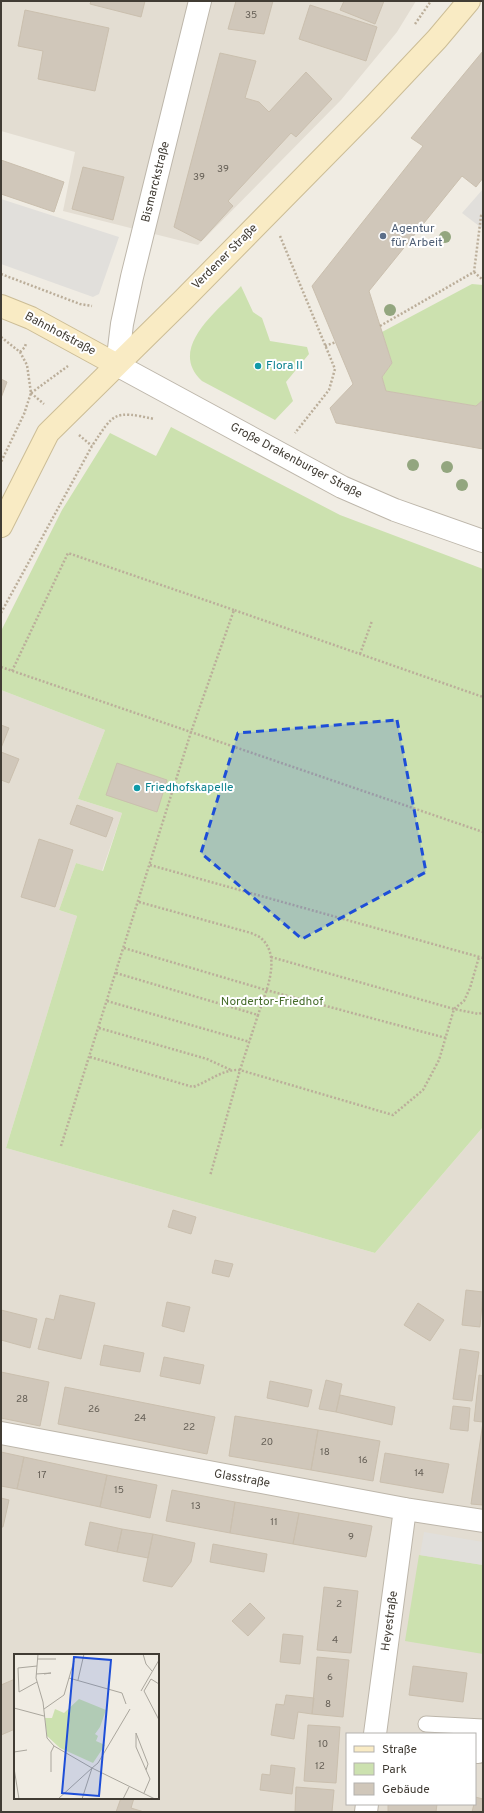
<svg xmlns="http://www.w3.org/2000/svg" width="484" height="1813" viewBox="0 0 484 1813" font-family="Overpass,sans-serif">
<rect width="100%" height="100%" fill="#f0ece3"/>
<path fill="#e3ddd2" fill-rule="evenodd" d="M1 1H416L397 32 341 100 198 245 63 211 75 152 1 131Z
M1 690 105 730 78 799 122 813 102 871 76 863 59 910 77 916 6 1148 375 1253 483 1127V1812H1ZM15 1655H158V1798H15ZM347 1734H475V1804H347Z"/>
<path fill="#cce1af" d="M472 284 483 285V400L476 406 386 391 382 377 392 363 382 332Z
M241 286 253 312 262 318 270 341 307 347 309 354 286 382 293 401 275 420 202 381C166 348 220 309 241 286Z
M171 427 340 515 483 569V1127L375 1253 6 1148 77 916 59 910 76 863 103 871 122 813 78 799 105 730 1 690V631L62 510 110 433 156 456Z
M419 1555 483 1565V1654L405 1641Z"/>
<path fill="#e1dfdb" d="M483 189V229L462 213Z
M1 199 119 237 99 294 93 297 1 264Z
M424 1532 483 1542V1565L420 1555Z"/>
<path fill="#d0c7ba" stroke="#cabfae" d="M91 1H145L141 17 90 4Z
M236 1H273L264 34 228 29Z
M344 1H384L375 24 340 10Z
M310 5 377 27 366 61 299 39Z
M25 10 109 28 95 91 38 79 43 51 18 46Z
M483 51V178L476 187 462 176 369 291 392 363 382 377 386 391 476 406 483 400V449L336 423 330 408 353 384 312 286 423 146 411 138Z
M220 53 256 61 245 98 259 102 269 112 306 72 332 99 296 137 291 133 228 201 233 206 201 241 174 227Z
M1 160 64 182 54 212 1 194Z
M83 167 124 177 113 220 72 209Z
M1 379 7 382 1 398Z
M1 725 9 728 1 748Z
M1 752 19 759 9 783 1 780Z
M117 763 167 780 157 812 106 795Z
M77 805 113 818 106 837 70 824Z
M39 839 73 850 55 907 21 897Z
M173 1210 196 1217 191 1234 168 1227Z
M215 1260 233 1264 229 1277 212 1273Z
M466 1290 483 1292 480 1327 462 1325Z
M60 1295 95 1303 81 1359 38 1349 46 1318 54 1320Z
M167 1302 190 1307 184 1332 162 1326Z
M418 1303 444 1320 430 1341 404 1325Z
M1 1310 37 1319 30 1348 1 1340Z
M104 1345 144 1353 140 1372 100 1365Z
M460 1349 479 1352 472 1401 453 1399Z
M164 1357 204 1365 200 1384 160 1376Z
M1 1372 49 1382 40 1426 1 1418Z
M479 1375 483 1376V1422L474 1421Z
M326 1380 342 1384 336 1412 319 1409Z
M270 1381 312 1390 308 1407 267 1398Z
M65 1387 215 1417 207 1454 58 1424Z
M340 1395 395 1407 392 1425 336 1412Z
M453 1406 470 1408 468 1431 450 1429Z
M235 1416 318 1430 311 1470 229 1456Z
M483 1422V1505L471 1504Z
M318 1430 380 1441 373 1481 311 1470Z
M1 1452 24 1457 17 1489 1 1486Z
M385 1453 449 1464 443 1493 380 1482Z
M24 1457 107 1475 100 1507 17 1489Z
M107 1475 157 1485 150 1518 100 1507Z
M172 1490 235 1502 230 1533 166 1521Z
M1 1498 9 1500 3 1527H1Z
M235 1502 299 1513 293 1544 230 1533Z
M299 1513 372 1526 366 1557 293 1544Z
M90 1522 122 1529 117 1552 85 1545Z
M122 1529 153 1534 148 1558 117 1552Z
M153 1534 195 1543 191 1562 172 1587 143 1581Z
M213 1544 267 1554 264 1572 210 1562Z
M324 1587 358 1591 351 1653 317 1650Z
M250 1603 265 1618 248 1636 232 1621Z
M283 1634 303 1636 300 1664 280 1662Z
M317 1657 349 1660 343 1717 312 1714Z
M413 1666 467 1673 463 1702 409 1695Z
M15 1679V1729L1 1735V1685Z
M286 1695 314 1698 312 1714 298 1712 294 1739 271 1735 276 1704 284 1705Z
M308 1725 340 1727 336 1783 304 1781Z
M271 1765 295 1768 292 1794 260 1790 262 1774 270 1775Z
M296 1787 334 1790 332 1812H295Z
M475 1797 483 1799V1812H472L474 1804H475Z
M121 1798H134L131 1808 144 1812H116Z
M388 1804H437L436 1812H388Z"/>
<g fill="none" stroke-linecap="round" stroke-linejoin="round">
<defs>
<path id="lane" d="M426 1724 483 1727"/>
<path id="street" d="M200 1 132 277 122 324 117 365 342 487 395 510 483 541
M1 1433 405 1509 483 1521
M375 1734 405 1509
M478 1752 483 1731
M366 1812 367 1804"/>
<path id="secondary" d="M1 306 31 318 117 365
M1 526 48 433 184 299 372 108 437 39 469 1"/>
</defs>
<use href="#lane" stroke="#bdb6aa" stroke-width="17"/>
<use href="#street" stroke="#bdb6aa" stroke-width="24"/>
<use href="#secondary" stroke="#ccbd96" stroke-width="24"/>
<path stroke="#bbae9a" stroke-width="2.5" stroke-dasharray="2 2" stroke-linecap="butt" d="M415 24 431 1
M280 236 335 369 329 390 295 433
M474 272 483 280
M1 274 80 304 92 306
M380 326 474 272 481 216 483 214
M1 337 20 352 27 365 31 393 24 414 1 462
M325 346 336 342
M20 352 25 347 26 343
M31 393 68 366
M31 393 44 404
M79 435 92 446
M1 613 92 446C114 413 113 410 154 419
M360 654 372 621
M1 667 483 832
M12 671 68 553 234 610
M150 865 483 958
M139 902 251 933C255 935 259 936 262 939 282 958 265 994 258 1015
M124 948 266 990 446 1038
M271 957 454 1009 479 1014 483 1012
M116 973 258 1015 240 1070 393 1115 423 1090 439 1060 454 1009 464 1001 470 988 479 957
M107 1001 250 1042
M99 1028 207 1059 231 1070
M90 1057 193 1087C210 1081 222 1069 240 1070L210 1176
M61 1146 191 732 234 610 483 697"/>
<use href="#lane" stroke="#fff" stroke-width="15"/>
<use href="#street" stroke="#fff" stroke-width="22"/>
<use href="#secondary" stroke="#f9ebc4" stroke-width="22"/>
</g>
<g fill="#93a67f">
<circle cx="445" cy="237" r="6"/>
<circle cx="390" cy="310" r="6"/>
<circle cx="413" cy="465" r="6"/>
<circle cx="447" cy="467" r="6"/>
<circle cx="462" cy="485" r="6"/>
</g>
<path fill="#1d4ed8" fill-opacity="0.2" stroke="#1d4ed8" stroke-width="3" stroke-dasharray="8 5" stroke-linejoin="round" d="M397 720 426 872 302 939 201 853 238 733Z"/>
<circle fill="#5c6f8a" stroke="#fff" stroke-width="1.5" cx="383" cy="236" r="4"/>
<g fill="#0f9aa8" stroke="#fff" stroke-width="1.5">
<circle cx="258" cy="366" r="4"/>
<circle cx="137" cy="788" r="4"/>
</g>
<g text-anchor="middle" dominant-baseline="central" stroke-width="4" stroke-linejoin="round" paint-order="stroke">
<g font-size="10" fill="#655f56">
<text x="251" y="15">35</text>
<text x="223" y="169">39</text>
<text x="199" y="177">39</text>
<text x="22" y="1399">28</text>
<text x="94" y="1409">26</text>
<text x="140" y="1418">24</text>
<text x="189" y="1427">22</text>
<text x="267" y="1442">20</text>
<text x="325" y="1452">18</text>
<text x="363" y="1460">16</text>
<text x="419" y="1473">14</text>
<text x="42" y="1475">17</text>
<text x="119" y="1490">15</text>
<text x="196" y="1506">13</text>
<text x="274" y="1522">11</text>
<text x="351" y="1537">9</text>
<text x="339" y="1604">2</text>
<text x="335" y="1640">4</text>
<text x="330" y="1677">6</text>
<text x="328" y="1704">8</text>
<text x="323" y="1744">10</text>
<text x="320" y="1766">12</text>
</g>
<g font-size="12" fill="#413c34" stroke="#fff">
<text transform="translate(156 182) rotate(-76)">Bismarckstraße</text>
<text transform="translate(225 257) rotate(-45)">Verdener Straße</text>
<text transform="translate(60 334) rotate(28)">Bahnhofstraße</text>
<text transform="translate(296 461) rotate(28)">Große Drakenburger Straße</text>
<text transform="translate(242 1479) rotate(10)">Glasstraße</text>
<text transform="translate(390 1621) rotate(-82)">Heyestraße</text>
</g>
<g font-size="12" fill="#4e5e75" stroke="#fff" text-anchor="start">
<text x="391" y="229">Agentur<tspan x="391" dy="14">für Arbeit</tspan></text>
</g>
<g font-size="12" fill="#0d838f" stroke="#fff" text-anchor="start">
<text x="266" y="366">Flora II</text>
<text x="145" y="788">Friedhofskapelle</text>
</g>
<g font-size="12" fill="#476d2d" stroke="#fff">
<text x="272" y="1002">Nordertor-Friedhof</text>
</g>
</g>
<g transform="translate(14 1654)">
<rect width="145" height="145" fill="#f0ece3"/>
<path d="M65 45 92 56 86 73 81 80 84 82 82 87 91 91 79 109 46 94 33 82 31 64H38L41 55 50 59Z" fill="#cce1af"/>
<path fill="none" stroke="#aaa69d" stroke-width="1" d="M24 0 22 24 29 48 33 84 40 92 78 114M129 0 132 10 138 17M23 5H42M23 12 4 14 5 38 23 28M22 20 37 19 30 20M55 24 108 39 112 50M64 26 70 0M145 30 137 25 130 37 145 66M127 37 145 6M0 54 30 62M30 55 50 41 60 7M116 55 84 109 78 114 141 145M0 98 13 96M0 114 5 145M37 118V98L40 92M130 139 136 125 122 93V79L134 110 132 116M44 145 78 114M68 145 78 114M109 145 115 133"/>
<path fill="#1d4ed8" fill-opacity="0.15" stroke="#1d4ed8" stroke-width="2" d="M60 3 97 6 85 142 48 139Z"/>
<rect width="145" height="145" fill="none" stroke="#413c34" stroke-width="2"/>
</g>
<rect width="484" height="1813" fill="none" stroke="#413c34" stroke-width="4"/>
<rect x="346" y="1733" width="130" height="72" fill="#ffffff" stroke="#b3b1ae"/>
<rect x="354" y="1746" width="20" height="6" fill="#f9ebc4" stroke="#b3b1ae"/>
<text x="382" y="1753" font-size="12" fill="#413c34">Straße</text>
<rect x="354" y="1763" width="20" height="12" fill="#cce1af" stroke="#b3b1ae"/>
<text x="382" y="1773" font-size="12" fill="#413c34">Park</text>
<rect x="354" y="1783" width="20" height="12" fill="#d0c7ba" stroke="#b3b1ae"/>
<text x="382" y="1793" font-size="12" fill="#413c34">Gebäude</text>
</svg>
